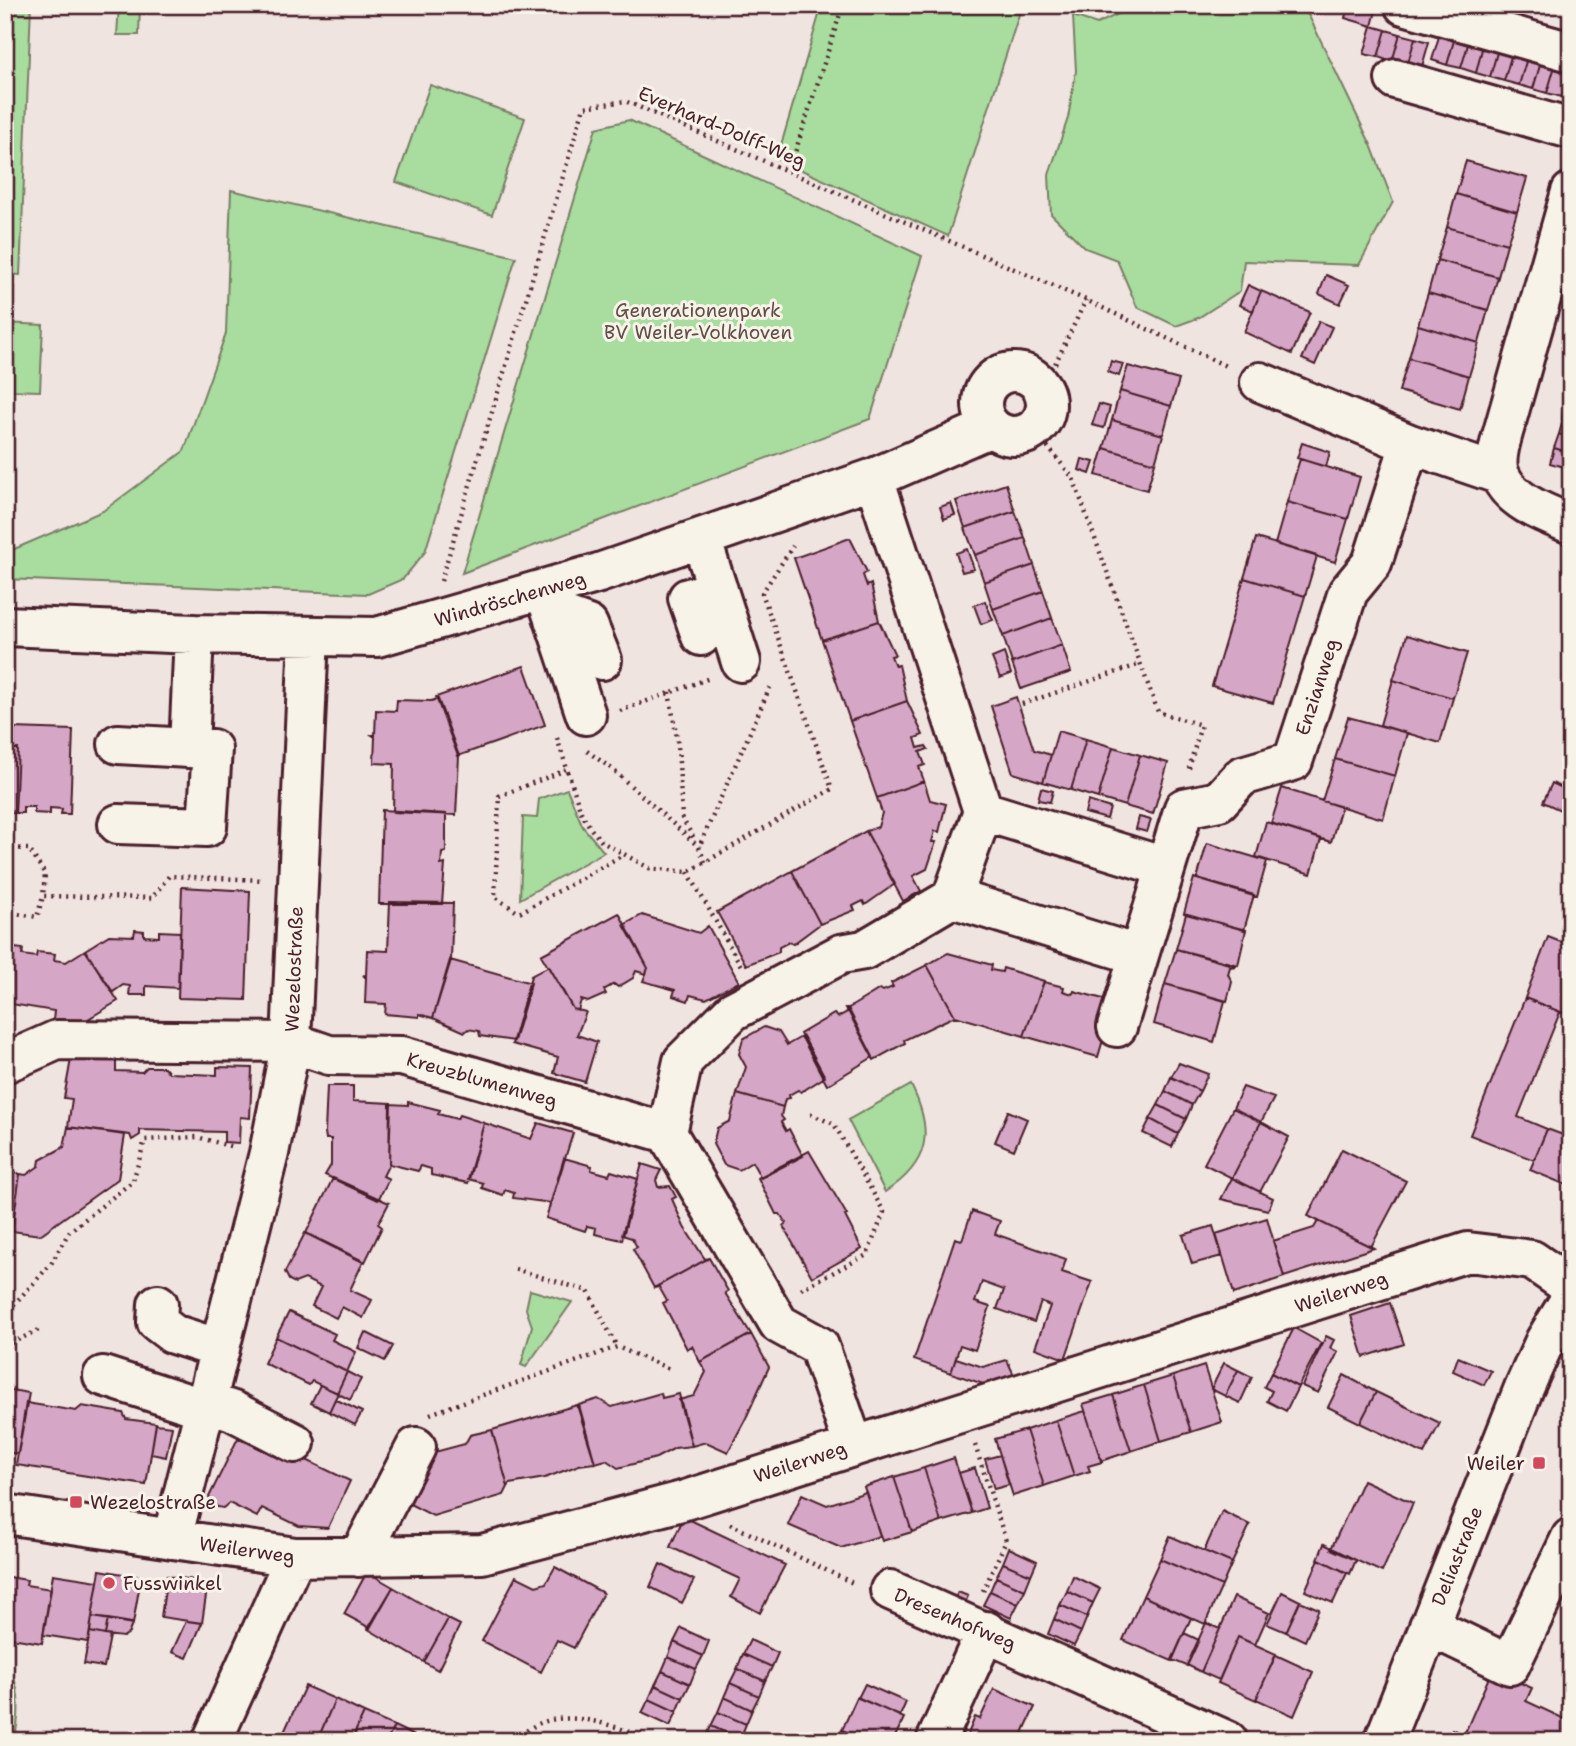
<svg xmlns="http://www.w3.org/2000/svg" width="1576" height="1746" viewBox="0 0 1576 1746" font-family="'Shantell Sans',sans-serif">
<rect width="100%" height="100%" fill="#f0e4e1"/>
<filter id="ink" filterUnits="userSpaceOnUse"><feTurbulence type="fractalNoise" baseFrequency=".0143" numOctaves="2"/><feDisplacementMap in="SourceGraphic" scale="14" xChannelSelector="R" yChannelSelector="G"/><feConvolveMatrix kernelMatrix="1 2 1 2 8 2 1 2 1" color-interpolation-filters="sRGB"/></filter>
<g filter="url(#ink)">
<path fill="#a8dd9f" stroke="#797e65" stroke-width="2" d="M5 5H31L20 275 5 274Z
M119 5H140L139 35H117Z
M822 5H1022L948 236 777 159Z
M1137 5H1297L1309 16 1371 145 1393 202 1359 265 1244 261 1240 291 1198 318 1176 326 1137 307 1117 260 1085 248 1051 214 1049 175 1068 118 1076 71 1073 16 1097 24Z
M430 85 525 118 492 215 396 182Z
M629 120 922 256 870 419 462 573 596 128Z
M231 190 516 257 425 552 403 579 368 594 5 579V553L103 511 184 451 226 333Z
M5 323 43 325 40 391 5 390Z
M567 789 583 827 604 852 520 899 523 817 537 818 539 799Z
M911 1085C934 1131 930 1163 885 1192L848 1120Z
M530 1290 572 1302 526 1367 521 1365 532 1326 526 1309Z
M5 1669C23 1678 20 1725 13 1741H5Z"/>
<path fill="#d6a6c6" stroke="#4a1f2b" stroke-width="2" d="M1348 5 1376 11 1372 26 1345 18Z
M1355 5H1378L1376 11Z
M1372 26 1386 30 1378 57 1364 54Z
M1386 30 1400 34 1392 62 1378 57Z
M1440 33 1455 37 1447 65 1432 60Z
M1400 34 1415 38 1407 66 1392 62Z
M1455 37 1469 41 1461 68 1447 65Z
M1415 38 1429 42 1421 70 1407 66Z
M1469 41 1483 45 1476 73 1461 68Z
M1483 45 1498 49 1490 77 1476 73Z
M1498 49 1512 53 1504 81 1490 77Z
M1512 53 1527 58 1519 85 1504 81Z
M1527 58 1541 62 1533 89 1519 85Z
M1541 62 1555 66 1547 93 1533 89Z
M1555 66 1570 70 1562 97 1547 93Z
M1466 161 1527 178 1517 212 1456 194Z
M1456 194 1517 212 1507 244 1447 227Z
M1447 227 1507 244 1498 277 1437 260Z
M1437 260 1498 277 1488 310 1428 293Z
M1326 275 1349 285 1340 304 1319 294Z
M1248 285 1261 291 1253 311 1239 305Z
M1261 291 1310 312 1292 354 1244 332Z
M1428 293 1488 310 1479 343 1418 325Z
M1319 321 1332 327 1315 365 1302 359Z
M1418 325 1479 343 1469 376 1409 358Z
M1409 358 1469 376 1460 409 1399 391Z
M1111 361 1123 364 1119 376 1108 372Z
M1128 366 1179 380 1171 406 1120 391Z
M1566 387 1571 389V422L1562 419Z
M1120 391 1171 406 1163 435 1112 420Z
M1099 404 1110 407 1104 428 1092 425Z
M1112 420 1163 435 1155 463 1104 448Z
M1563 420 1571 422V438L1559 434Z
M1559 434 1571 438V453L1554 448Z
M1302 443 1330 452 1326 467 1297 458Z
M1104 448 1155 463 1147 490 1096 475Z
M1554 448 1571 453V469L1550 463Z
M1082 459 1094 462 1090 474 1079 470Z
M1300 459 1360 477 1348 519 1287 502Z
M1006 484 1015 511 965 528 956 501Z
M1287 502 1348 519 1335 562 1275 544Z
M951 503 955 515 944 519 940 507Z
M1015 511 1025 538 975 555 965 528Z
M850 538 867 572 863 575 867 586 871 584 879 621 822 640 794 558Z
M1025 538 1034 565 984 582 975 555Z
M1256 538 1317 556 1305 596 1244 578Z
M967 549 974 569 962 572 956 553Z
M1034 565 1043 591 993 609 984 582Z
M1244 578 1305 596 1273 703 1212 686Z
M1043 591 1052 618 1003 636 993 609Z
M985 601 993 620 981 624 974 605Z
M1052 618 1062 645 1012 663 1003 636Z
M879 621 895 655 891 656 895 666 899 665 907 701 850 721 822 640Z
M1407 635 1467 653 1453 698 1393 680Z
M1062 645 1071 672 1021 689 1012 663Z
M1004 653 1011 674 1000 678 992 658Z
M524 666 545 725 458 756 436 697Z
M1393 680 1453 698 1440 743 1380 725Z
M1016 697 1034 750 1051 755 1043 782 1013 773 991 706Z
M438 699 459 756 456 815 393 812 394 764 374 763 375 737 372 735H375L376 710 396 711 397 700 431 701Z
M907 701 923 735 915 738 918 748 926 746 928 749 920 752 925 765 919 767 924 781 877 798 850 721Z
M1348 717 1407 733 1395 776 1335 759Z
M13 728 73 730 70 814H61L62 809 50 808V814L34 813V807H23V813H15L18 749H13Z
M1058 731 1086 739 1071 790 1043 782Z
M1086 739 1113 747 1098 798 1071 790Z
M1113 747 1140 755 1125 806 1098 798Z
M5 749H18L15 813 5 812Z
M1140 755 1168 763 1153 814 1125 806Z
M1335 759 1395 776 1383 819 1322 801Z
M924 781 930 800 946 804 939 832 935 831 932 842H936L927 869 913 876 921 891 903 901 866 831 878 827 882 813 877 798Z
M1552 783 1571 792V815L1543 802Z
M1041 788 1053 791 1050 802 1038 800Z
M1282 788 1341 807 1331 842 1271 823Z
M1088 801 1110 808 1107 819 1085 813Z
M382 810 446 814V852L442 853 441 865 445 864 442 904H379Z
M1139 817 1151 820 1147 832 1136 829Z
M1266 822 1321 839 1311 874 1256 857Z
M866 831 895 884 865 905 863 901 853 906 855 910 820 924 792 871Z
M1207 843 1267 861 1257 897 1197 879Z
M792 871 820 924 793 944 789 942 779 947V952L746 965 717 912Z
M1194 878 1254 895 1244 930 1184 913Z
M182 887 250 891 246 1000 178 998Z
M390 902 453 903 451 960 433 1018 419 1014V1017L385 1014 386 1004 365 1003 366 978 363 975 366 976 367 950 388 951Z
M619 913 648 968 646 974 636 971 633 978 618 987 614 984 604 990 606 994 588 1002 581 1000 578 1011 573 1009 541 955Z
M1186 914 1246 930 1238 965 1176 949Z
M642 915 699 933 708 926 739 982 706 999 690 995 688 1001 673 996 675 990 643 981 648 968 624 925Z
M135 930 144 931V936L159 937V931L180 932 178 988 146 986V995H129L130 986 123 985 113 992 85 950 109 935 134 936Z
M1548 937 1571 946V1016L1525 998Z
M7 947 23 949 22 955 36 957 37 952 55 954 54 960 66 962 85 950 118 1001 78 1025 53 1021 54 1011 5 1003Z
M1176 949 1236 966 1230 967 1228 974 1232 982 1227 1001 1165 984Z
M948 953 992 965 991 970 1002 972 1003 968 1044 981 1024 1036 955 1016 927 965Z
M450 960 531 983 514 1041 480 1036 479 1031 468 1029 465 1032 433 1018Z
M927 965 955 1016 904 1040 905 1043 874 1060 847 1009 880 989 883 991 893 987 891 983Z
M549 966 573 1009 586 1012 577 1035 597 1042 585 1082 554 1073 558 1057 512 1044 531 976Z
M1044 982 1064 987 1063 991 1073 994 1074 991 1114 1002 1098 1057 1024 1036Z
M1165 984 1225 1001 1214 1042 1154 1024Z
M1525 998 1560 1012 1518 1117 1547 1129 1534 1160 1470 1135Z
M845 1008H848L873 1057 827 1085 800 1034 834 1014 838 1017 847 1012Z
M764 1027 779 1032 787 1045 803 1036 825 1077 801 1092 798 1090 789 1095 790 1098 785 1099 783 1107 737 1094 746 1067 739 1054 743 1039Z
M71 1059 116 1060V1071L142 1072 147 1067H164L169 1073 217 1075V1067L252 1068 250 1118 240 1117 239 1143 224 1142V1132L140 1130V1135L132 1140 130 1135 68 1127 72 1099 64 1098Z
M1179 1063 1208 1074 1200 1091 1171 1077Z
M1171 1077 1200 1091 1192 1105 1165 1091Z
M327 1086H353V1101L391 1103 389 1164 383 1176 389 1179 378 1200 325 1175 331 1165V1139H326L325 1132Z
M1243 1087 1274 1098 1261 1122 1233 1108Z
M1165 1091 1192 1105 1186 1119 1158 1105Z
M737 1094 783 1107 781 1116 784 1120 781 1122 786 1131 789 1129 803 1156 761 1178 752 1162 739 1170 724 1165 713 1144 717 1128 730 1121Z
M408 1102 440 1110 438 1114 457 1119 459 1115 484 1123 468 1183 431 1175V1169L421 1166 418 1171 389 1164 390 1104 408 1105Z
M1158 1105 1186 1119 1178 1134 1150 1119Z
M1233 1108 1261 1122 1232 1178 1204 1164Z
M1008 1111 1027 1119 1014 1150 995 1142Z
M1150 1119 1178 1134 1172 1147 1143 1133Z
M1261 1122 1289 1137 1260 1192 1232 1178Z
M484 1123 531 1139 538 1123 573 1133 551 1203 513 1198 514 1193 505 1190 503 1195 482 1188 483 1183 468 1179Z
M68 1127 125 1135 118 1179 40 1235 12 1231 20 1174 26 1175 39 1166 40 1160 64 1147Z
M1547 1129 1571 1138V1187L1530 1170Z
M1342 1149 1406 1181 1371 1247 1308 1216Z
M809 1151 847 1215 845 1216 862 1249 812 1277 783 1226 786 1223 780 1214H776L758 1178Z
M564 1158 592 1166 591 1170 609 1175 611 1171 638 1179 622 1240 595 1234 596 1228 587 1226 585 1231 546 1218Z
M642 1164 661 1170 656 1180 658 1187 670 1186 676 1197 672 1199 684 1227 705 1259 709 1258 654 1288 633 1249 637 1247 632 1238 622 1235Z
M5 1172 20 1174 12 1231 5 1230Z
M333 1178 389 1203 378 1224 382 1227 365 1262 306 1233Z
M1232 1178 1273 1198 1268 1210 1221 1199Z
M972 1211 1000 1221 995 1234 1066 1259 1062 1272 1092 1282 1065 1359 1035 1348 1050 1306 1041 1302 1034 1322 997 1309 1004 1290 982 1282 975 1302 990 1307 975 1350 960 1345 951 1373 914 1360 955 1238 962 1240Z
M1267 1218 1284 1277 1234 1294 1216 1234Z
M1318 1221 1374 1248 1284 1277 1273 1241 1314 1228Z
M1213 1226 1222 1256 1192 1264 1183 1235Z
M305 1233 363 1262 350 1290 372 1300 363 1318 342 1307 336 1318 312 1306 321 1287 305 1279 295 1283 289 1280 285 1272Z
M709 1258 728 1291 725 1293 751 1334 700 1362 692 1346 687 1349 663 1303 667 1301 659 1287 654 1288Z
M1390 1303 1404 1344 1364 1357 1351 1316Z
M289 1312 335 1334 332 1340 356 1352 347 1372 276 1337Z
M1294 1328 1321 1343 1298 1387 1271 1373Z
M365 1332 393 1346 385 1361 358 1348Z
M751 1334 769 1367 746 1418 728 1452 706 1442 692 1446 679 1400 694 1396 706 1372 700 1362Z
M1326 1336 1334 1340 1330 1348 1338 1352 1318 1393 1302 1386Z
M276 1337 347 1372 337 1393 312 1381 309 1385 264 1363Z
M1458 1357 1491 1371 1484 1385 1453 1371Z
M956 1358 983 1367 1007 1360 1015 1377 986 1385 951 1373Z
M1224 1363 1238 1370 1225 1396 1211 1389Z
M1204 1366 1222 1422 1191 1432 1173 1376Z
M1238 1370 1252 1377 1240 1403 1225 1396Z
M347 1372 361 1379 350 1400 337 1393Z
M1271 1373 1298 1387 1286 1411 1267 1401 1272 1391 1264 1387Z
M1344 1375 1376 1392 1360 1423 1328 1407Z
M1173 1376 1191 1432 1161 1441 1144 1385Z
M320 1385 338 1393 329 1412 311 1403Z
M1144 1385 1161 1441 1131 1451 1113 1395Z
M5 1389 29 1393 18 1454 5 1452Z
M1376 1392 1440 1423 1424 1454 1360 1423Z
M661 1393 662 1398 679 1394 692 1446 675 1448 656 1458 618 1468 606 1460 595 1463 579 1405 598 1399 612 1407Z
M1113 1395 1131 1451 1101 1461 1083 1404Z
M335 1399 362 1412 355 1425 329 1412Z
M26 1403 76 1411 82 1406 123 1413 126 1419 156 1423 146 1485 16 1465Z
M577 1405 595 1463 579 1465 545 1478 510 1484 508 1487 492 1430Z
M1085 1411 1102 1462 1088 1466 1090 1471 1074 1476 1056 1420Z
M1056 1420 1074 1476 1044 1486 1026 1430Z
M156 1424 172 1426 166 1457 151 1454Z
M492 1430 508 1487 504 1495 433 1516 400 1499 425 1448 435 1452 465 1444 470 1435Z
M1026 1430 1044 1486 1013 1496 995 1439Z
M238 1438 290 1463 294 1454 350 1481 328 1528 299 1526 262 1508 257 1517 229 1503 223 1508 213 1506 209 1497Z
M1000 1455 1009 1485 994 1489 985 1459Z
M954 1458 972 1513 941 1522 924 1468Z
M924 1468 941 1522 912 1532 894 1477Z
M975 1468 987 1508 972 1513 959 1473Z
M894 1477 912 1532 882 1541 864 1487Z
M1363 1480 1413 1503 1382 1572 1331 1549Z
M866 1492 880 1536 841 1548 788 1525 802 1494 827 1505Z
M1222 1511 1250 1525 1232 1563 1204 1551Z
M684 1517 785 1565 760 1613 731 1597 740 1579 670 1547Z
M1170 1536 1232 1563 1222 1586 1160 1559Z
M1324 1544 1356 1560 1350 1574 1318 1559Z
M1009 1548 1037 1561 1031 1575 1003 1563Z
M1160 1559 1222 1586 1205 1624 1143 1596Z
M1319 1559 1347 1573 1333 1603 1305 1591Z
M1003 1563 1031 1575 1025 1590 996 1577Z
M660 1564 694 1580 682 1603 650 1587Z
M555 1567 603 1593 574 1648 557 1640 541 1672 482 1641 516 1576 536 1586 546 1583Z
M100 1570 141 1577 133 1624 92 1617Z
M367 1572 393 1587 370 1628 344 1614Z
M53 1574 98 1581 88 1642 43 1635Z
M167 1576 208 1582 202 1623 161 1617Z
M1073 1576 1100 1589 1093 1603 1067 1591Z
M9 1577 27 1580 26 1585 51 1589 42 1643 5 1637V1582Z
M996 1577 1025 1590 1018 1604 990 1591Z
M393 1587 448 1619 424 1662 368 1629Z
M990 1591 1018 1604 1011 1618 983 1605Z
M1067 1591 1093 1603 1087 1617 1060 1605Z
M958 1592 968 1596 965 1603 955 1598Z
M1282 1592 1300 1601 1286 1632 1267 1624Z
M1143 1596 1191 1618 1172 1661 1123 1640Z
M1234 1597 1269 1613 1255 1645 1238 1637 1219 1680 1201 1672Z
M1300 1601 1319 1609 1305 1641 1286 1632Z
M1060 1605 1087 1617 1081 1632 1054 1619Z
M92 1617 108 1619 105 1635 90 1632Z
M108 1619 132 1623 129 1633 123 1637 105 1635Z
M448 1619 460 1625 438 1670 424 1662Z
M1054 1619 1081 1632 1074 1646 1048 1634Z
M186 1621 202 1623 187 1658 172 1652Z
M1206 1623 1220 1629 1201 1672 1187 1665Z
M681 1628 709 1641 703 1656 674 1642Z
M90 1632 110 1636 104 1667 84 1664Z
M1184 1633 1199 1640 1187 1666 1172 1660Z
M1238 1637 1276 1654 1256 1700 1218 1683Z
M750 1640 778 1653 772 1667 743 1654Z
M674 1642 703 1656 696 1669 668 1657Z
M743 1654 772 1667 765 1681 737 1669Z
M1276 1655 1313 1672 1294 1716 1256 1699Z
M668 1657 696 1669 690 1684 662 1671Z
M737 1669 765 1681 759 1696 730 1683Z
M1492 1670 1532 1688 1526 1701 1571 1722 1565 1741H1447L1452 1729 1464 1735Z
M662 1671 690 1684 683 1698 655 1685Z
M730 1683 759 1696 752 1710 724 1697Z
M865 1684 906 1702 900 1716 858 1698Z
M655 1685 683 1698 677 1712 649 1699Z
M305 1686 335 1699 317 1741H280Z
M994 1689 1035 1707 1021 1737 1030 1741H965L975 1717 980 1719Z
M724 1697 752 1710 746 1724 718 1712Z
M857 1697 904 1718 893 1741H866L842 1730Z
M335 1699 364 1713 351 1741H317Z
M649 1699 677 1712 670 1726 642 1713Z
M718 1712 746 1724 740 1739 711 1726Z
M364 1713 394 1726 387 1741H351Z
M394 1726 417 1737 415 1741H387Z
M711 1726 740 1739 739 1741 705 1740Z
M842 1730 866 1741H838Z"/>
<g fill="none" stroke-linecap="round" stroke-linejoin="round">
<defs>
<path id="minor" d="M1404 5 1571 52
M1395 79 1571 129
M1571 192 1506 422C1502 437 1493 460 1500 475 1511 502 1546 514 1571 524
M982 404a32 32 0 1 1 64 0a32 32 0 1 1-64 0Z
M1260 382 1410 444 1498 474
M874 478 983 811 952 898
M701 538 741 662
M544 589 586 715
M552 612 588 625 602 660
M5 626 194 634 377 637 599 573 874 478 991 427
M701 636 688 598 718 590
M118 744 189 748
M983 811 1165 867
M118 824 207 827 212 749 189 748 194 634
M952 898 1138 955
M1117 1027 1184 808 1219 801 1242 776 1293 761 1348 592 1372 563 1410 444
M5 1063 57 1040 291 1042 329 1055 402 1056 667 1133
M158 1304 157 1322 173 1334 220 1349
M103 1376 205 1409
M207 1402 233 1411 295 1443
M853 1444 819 1346 779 1324 667 1133 683 1061 733 1011 841 954 864 950 952 898
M5 1514 295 1557 482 1554 682 1501 1468 1252 1532 1260 1571 1287
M172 1539 269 1153 291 1042 309 636
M359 1557 416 1447
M890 1590 1228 1741
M1429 1626 1510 1665 1571 1538
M212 1741 295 1557
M936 1741 986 1631
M1384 1741 1524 1388 1545 1341 1571 1298"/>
</defs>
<use href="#minor" stroke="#4a1f2b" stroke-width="44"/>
<path stroke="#4a1f2b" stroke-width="4.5" stroke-dasharray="2 5" stroke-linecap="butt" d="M789 171 843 5
M1043 389 1086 300
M1034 430 1073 478 1158 712 1201 725 1188 772
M441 581 584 107 625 101 1086 300 1228 367
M669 692 678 745 682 818 695 840
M1022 704 1141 664
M620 711 710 678
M557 738 581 812 591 829 602 842 649 868 688 872 832 789 762 593 793 546
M587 751 612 769 699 847
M566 770 499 796 495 897 519 913 623 855
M5 848 29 849 45 874 43 896 152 898 169 876 263 880
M705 862 699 847 771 685
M688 872 741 966
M5 912 37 917 43 896
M515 1269 588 1291 617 1347
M801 1289 867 1255 884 1212 834 1124 810 1114
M5 1323 7 1312 51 1264 69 1232 133 1181 145 1140 197 1137 233 1147
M5 1346 41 1329
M430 1414 617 1347 670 1369
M975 1445 1006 1541 983 1591
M730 1524 855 1584
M517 1741C547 1700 614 1724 651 1741"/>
<use href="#minor" stroke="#f7f3e8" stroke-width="38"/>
</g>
</g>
<g fill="#d1495b" stroke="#f7f3e8" stroke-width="2.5">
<rect x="1532" y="1456" width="14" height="14" rx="3.5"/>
<rect x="69" y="1495" width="14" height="14" rx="3.5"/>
<circle cx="109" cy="1583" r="7"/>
</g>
<g text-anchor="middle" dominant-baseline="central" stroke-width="6" stroke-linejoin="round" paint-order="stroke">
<g font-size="19" fill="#4a1f2b" stroke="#f7f3e8">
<text transform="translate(722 127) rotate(23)">Everhard-Dolff-Weg</text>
<text transform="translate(510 599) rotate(-16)">Windröschenweg</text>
<text transform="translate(1317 687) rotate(-72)">Enzianweg</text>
<text transform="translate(294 969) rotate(-88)">Wezelostraße</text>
<text transform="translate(482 1080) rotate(16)">Kreuzblumenweg</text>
<text transform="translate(1341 1292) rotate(-18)">Weilerweg</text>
<text transform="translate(800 1462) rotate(-18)">Weilerweg</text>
<text transform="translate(247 1550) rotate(8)">Weilerweg</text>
<text transform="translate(1457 1556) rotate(-68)">Deliastraße</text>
<text transform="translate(955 1619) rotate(23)">Dresenhofweg</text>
</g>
<g font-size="19" fill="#624e48" stroke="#f7f3e8">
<text x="698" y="310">Generationenpark<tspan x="698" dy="22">BV Weiler-Volkhoven</tspan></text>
</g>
<g font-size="19" fill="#4a1f2b" stroke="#f7f3e8" text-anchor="start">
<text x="1525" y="1463" text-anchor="end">Weiler</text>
<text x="90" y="1502">Wezelostraße</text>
<text x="123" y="1583">Fusswinkel</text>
</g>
</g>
<rect width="1576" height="1746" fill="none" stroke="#f7f3e8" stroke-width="28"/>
<rect x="14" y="14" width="1548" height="1718" fill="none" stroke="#4a1f2b" stroke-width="2.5" filter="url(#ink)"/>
</svg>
